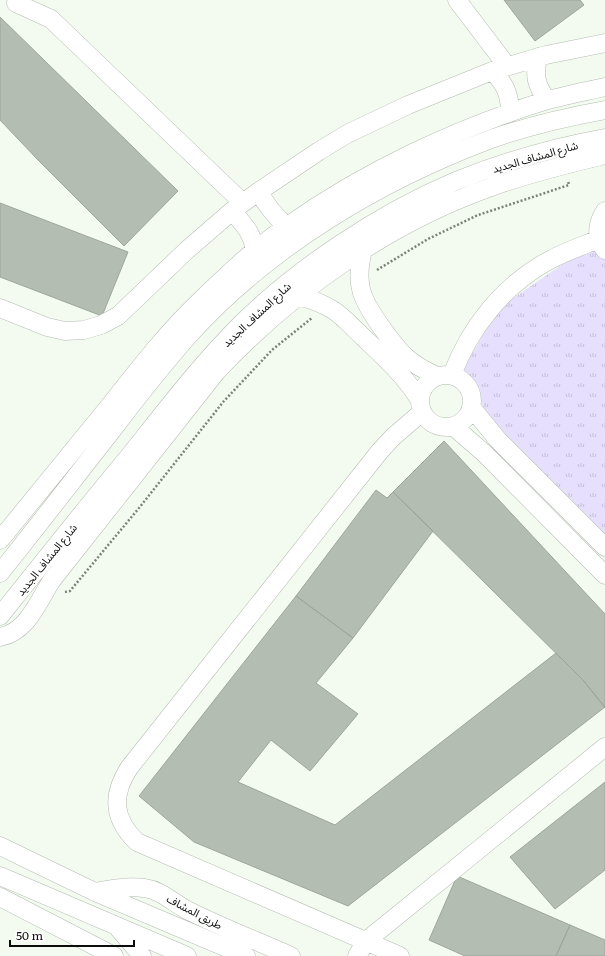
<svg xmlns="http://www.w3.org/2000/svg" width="605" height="956" viewBox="0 0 605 956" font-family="Literata,'Noto Sans Arabic',serif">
<defs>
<pattern id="grass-tufts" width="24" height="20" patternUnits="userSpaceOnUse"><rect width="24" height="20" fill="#e6e0fe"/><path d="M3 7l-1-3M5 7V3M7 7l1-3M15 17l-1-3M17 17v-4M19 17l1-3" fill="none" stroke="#c4bfd8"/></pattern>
</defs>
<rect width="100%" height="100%" fill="#f3fbf0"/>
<path fill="url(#grass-tufts)" d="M591 248 605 257V539L588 522 486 413 475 386 463 369 499 308 560 266Z"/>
<path fill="#b4bdb2" stroke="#9ea69c" d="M504 0H580L584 5 535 41Z
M0 17 178 191 124 246 38 160 0 120Z
M0 203 128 252 102 316 0 277Z
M444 441 605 614V708L583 680 393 492Z
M376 490 387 498 393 492 433 531 353 638 296 596Z
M296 596 353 638 316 683 358 714 310 771 271 740 238 782 335 825 556 653 583 680 605 707 348 906 194 842 139 796Z
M605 782V870L555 909 510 857Z
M457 876 570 925 556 956H465L429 940Z
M570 925 605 940V956H556Z"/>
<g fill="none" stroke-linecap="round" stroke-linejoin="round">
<defs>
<path id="minor" d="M457 0 507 66
M16 3 51 19 243 203
M538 57C534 76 536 85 547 100
M492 71C505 83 510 95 510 113
M258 192 271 210 286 227
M232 211C244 225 252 232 255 250
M605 211C597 223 595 238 605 250
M363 250C354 285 362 300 382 328 400 353 408 363 437 376
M298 296C310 299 322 303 333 310 344 317 353 328 363 337 383 356 404 375 419 399
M0 308 47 327 65 331 84 330 101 325 118 316 187 250 232 211 258 192 319 151 347 134 408 105 492 71 546 55 605 43
M420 401a26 26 0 1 1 52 0a26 26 0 1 1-52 0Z
M452 375C470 327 503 286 548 261 564 252 582 246 599 239
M471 407 498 440 605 547
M453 426 484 453 605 575
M0 540C37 495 74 449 111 404 140 367 169 330 203 298 229 273 256 247 286 227 364 172 456 128 548 100 567 95 586 91 605 87
M0 573C37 527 73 480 110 433 135 400 161 367 189 335 270 246 379 181 491 139 528 126 566 117 605 110
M0 616C43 562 86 508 130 455 166 410 200 365 241 324 299 267 380 213 456 181 503 162 555 147 605 138
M0 637C28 632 38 601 52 580L217 371C294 290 388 223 494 186 530 173 568 164 605 155
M0 846 95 892 246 956
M0 876 187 956
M95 892C111 889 127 886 144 888 161 890 172 902 187 910 221 927 257 941 291 956
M0 897 114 956
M119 929 142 956
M357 956 366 941 605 747
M400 956 137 842C113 819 111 796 129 768L380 451 393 437 422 412"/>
</defs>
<use href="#minor" stroke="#b4bcb2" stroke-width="19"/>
<path stroke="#7c817a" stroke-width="2.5" stroke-dasharray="2 2" stroke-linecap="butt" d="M377 270 428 239 478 215 569 185 568 181
M65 592 70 591 139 508 224 401 272 350 312 318"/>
<use href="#minor" stroke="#fff" stroke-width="18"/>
</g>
<g text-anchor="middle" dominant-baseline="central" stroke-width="3.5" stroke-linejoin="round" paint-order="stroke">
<g font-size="11" fill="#0b0d0a" stroke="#fff">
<text transform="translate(535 156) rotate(-16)">شارع المشاف الجديد</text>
<text transform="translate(256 314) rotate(-43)">شارع المشاف الجديد</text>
<text transform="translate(46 559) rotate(-51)">شارع المشاف الجديد</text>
<text transform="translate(195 911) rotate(28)">طريق المشاف</text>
</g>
</g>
<path d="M10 940v6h124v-6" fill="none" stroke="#0b0d0a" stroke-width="2"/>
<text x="16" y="940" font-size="12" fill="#0b0d0a" stroke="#ffffff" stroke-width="3" paint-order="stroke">50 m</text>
</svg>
